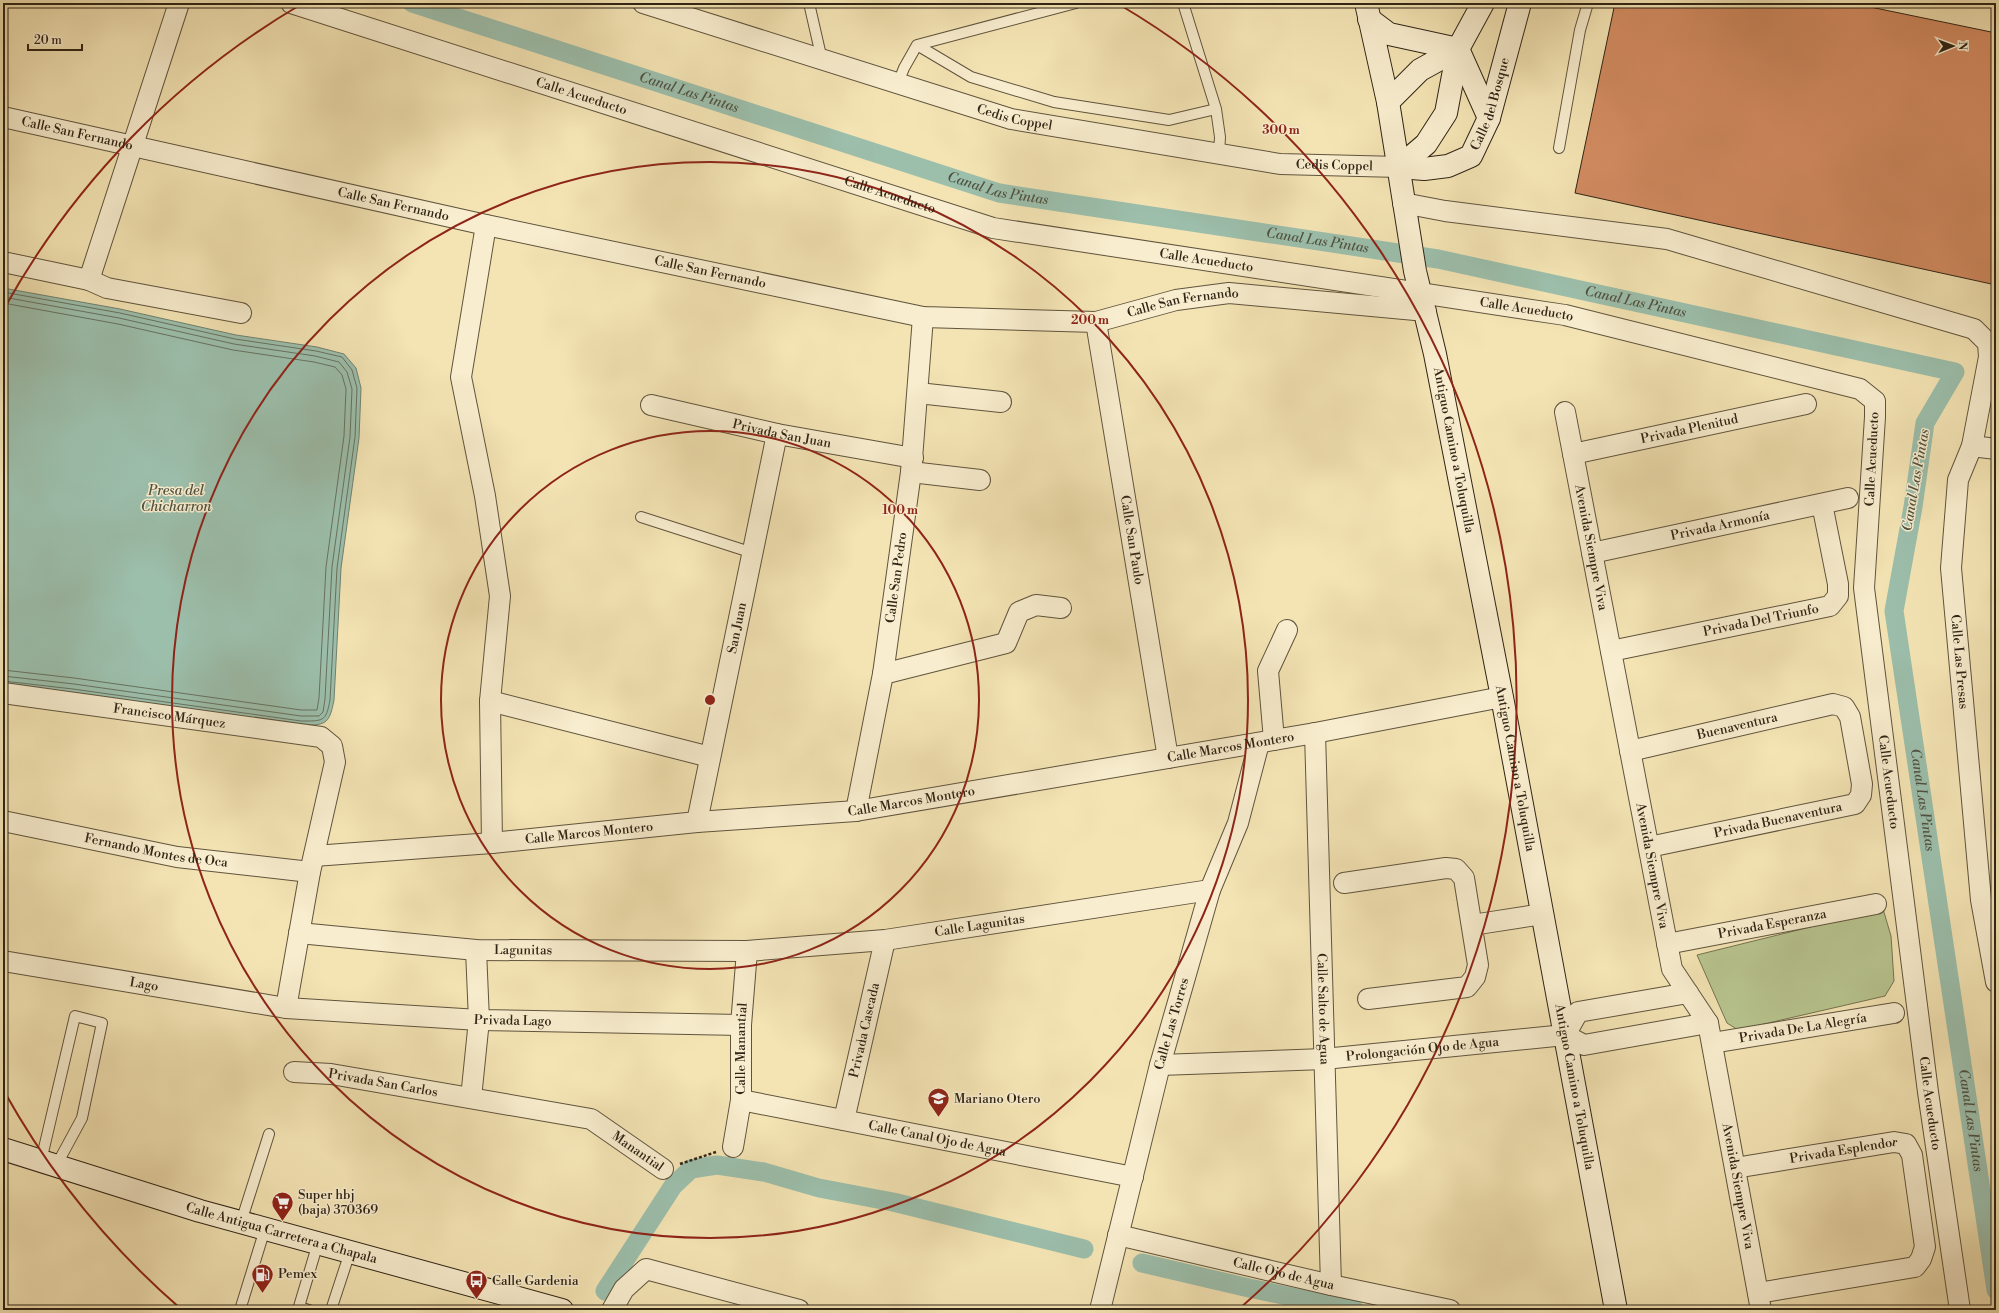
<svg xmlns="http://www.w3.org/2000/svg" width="1999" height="1313" viewBox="0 0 1999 1313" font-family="'Libre Bodoni',serif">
<rect width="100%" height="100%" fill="#f4e4b4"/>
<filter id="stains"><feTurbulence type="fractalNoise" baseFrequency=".005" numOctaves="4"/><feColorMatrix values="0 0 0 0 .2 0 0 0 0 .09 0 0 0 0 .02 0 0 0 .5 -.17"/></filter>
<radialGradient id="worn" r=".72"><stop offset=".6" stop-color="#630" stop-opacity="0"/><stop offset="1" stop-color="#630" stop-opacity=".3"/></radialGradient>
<path fill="#b8c58f" stroke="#747452" d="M1883 909 1891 936 1894 981 1885 996 1738 1030 1727 1023 1697 955Z"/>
<path fill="#9cbfac" stroke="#708170" d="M3 288 120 309 236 335 317 347 344 354 356 368 361 388 359 438 341 568 334 700C329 726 325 725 300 725L3 685Z"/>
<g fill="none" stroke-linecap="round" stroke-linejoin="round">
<path stroke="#667260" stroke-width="1" d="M3 292 120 313 235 339 316 351 342 357 352 370 357 388 355 437 337 568 330 700C326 722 323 721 301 721L73 689 3 681
M3 297 119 318 234 344 315 356 339 362 347 372 352 389 350 437 332 567 325 699 323 712 319 716H301L74 684 3 676
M3 303 118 324 233 350 314 362 335 367 342 375 346 389 344 436 326 567 319 698 317 710H301L74 678 3 670"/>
<g stroke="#9cbfac" stroke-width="19">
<path id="s1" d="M412 3 999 193 1438 259 1955 372 1925 423 1913 507 1894 611 1996 1290"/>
<path d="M1142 1263 1249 1288 1355 1310"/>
<path d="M605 1291 673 1186 691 1169 717 1165 764 1172 819 1188 893 1202 1084 1249"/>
</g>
</g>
<path fill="#d38c62" stroke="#2f2415" d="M1615 3H1851L1996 33V285L1575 193Z"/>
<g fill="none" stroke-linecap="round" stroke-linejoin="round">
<defs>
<path id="lane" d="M809 3 822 60
M1183 3 1216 109 1220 137 1219 154
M917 45 971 77 1054 102 1169 120 1216 109
M898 83 904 68 917 45 1076 3
M1559 148 1580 30 1588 3
M641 517 753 553
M41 1161 75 1016 102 1023 82 1118 56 1166
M241 1222 269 1134
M299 1307 309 1310
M240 1310 265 1229
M298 1310 318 1243
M331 1310 350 1252"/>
<g id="street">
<path id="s2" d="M291 3 993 228 1565 315 1860 389 1875 401V417L1864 588 1928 1092 1960 1310"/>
<path id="s3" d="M643 3 1011 119 1280 164 1399 167"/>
<path id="s4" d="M3 117 486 225 923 317 1096 322 1176 300 1229 293 1426 311"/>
<path id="s5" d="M1403 203 1445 211 1667 239 1974 329 1988 343 1989 357 1972 446 1958 480 1951 568 1981 900 1996 982"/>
<path d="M486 225 461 377 485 496 500 596 490 701 492 843"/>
<path d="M3 262 89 280 107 288 241 313"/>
<path d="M89 280 179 3"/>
<path id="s6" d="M1096 322 1168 758"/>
<path d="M918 393 1001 402"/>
<path id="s7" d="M651 405 777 434 913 458"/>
<path id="s8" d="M1565 412 1672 969 1708 1023 1761 1310"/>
<path d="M1972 446 1996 449"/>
<path id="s9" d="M1573 454 1806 404"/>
<path d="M911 472 980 480"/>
<path id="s10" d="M1592 553 1848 498"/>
<path id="s11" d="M1611 651 1830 606 1838 596V584L1822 504"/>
<path d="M883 674 1006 643 1019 612 1036 605 1061 608"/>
<path id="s12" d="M3 693 321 737 332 746 335 762 310 872 286 1008"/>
<path d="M490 701 710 757"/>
<path id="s13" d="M1315 733 1331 1285"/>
<path d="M1274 740 1268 671 1287 630"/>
<path id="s14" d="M1630 751 1833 704 1844 707 1850 717 1862 784 1861 795 1855 804 1649 847"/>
<path id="s15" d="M856 811 883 674 911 472 923 317"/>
<path id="s16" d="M3 821 177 857 310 872"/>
<path id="s17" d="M697 822 777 434"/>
<path id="s18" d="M314 856 492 843 697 822 856 811 1315 733 1502 697"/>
<path d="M1344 883 1446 868 1456 869 1464 878 1478 965 1475 977 1467 987 1368 999"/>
<path d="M1472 925 1543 914"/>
<path id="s19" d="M299 933 476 950 747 951 885 940 1210 890"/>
<path id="s20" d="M1667 944 1876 904"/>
<path id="s21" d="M3 961 286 1008 479 1020 741 1025"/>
<path d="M1565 1035 1578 1012 1688 993"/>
<path id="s22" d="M1712 1043 1894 1013"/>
<path id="s23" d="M1160 1065 1324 1059 1565 1035 1584 1045 1708 1023"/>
<path id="s24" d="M294 1072 331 1074 591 1119 663 1169"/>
<path d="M471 1098 479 1020 476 950"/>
<path id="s25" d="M741 1100 1133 1177"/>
<path id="s26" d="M844 1120 885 940"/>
<path id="s27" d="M733 1147 741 1100V1025L747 951"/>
<path id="s28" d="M1735 1168 1894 1142 1906 1144 1912 1155 1925 1247 1921 1259 1915 1267 1758 1293"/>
<path id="s29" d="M1118 1235 1331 1285 1450 1310"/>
<path d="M612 1310 624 1289 646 1269 799 1310"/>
<path id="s30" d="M1100 1310 1160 1065 1210 890 1238 823 1259 743"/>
</g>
<g id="secondary">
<path id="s31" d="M1366 3 1388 102 1415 271 1435 354 1502 697 1616 1310"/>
<path d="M1369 19 1389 34 1458 49"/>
<path d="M1458 49 1489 118"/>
<path d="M1388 102 1420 70 1458 49 1483 3"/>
<path id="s32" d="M1399 167 1424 169 1448 166 1471 156 1489 118 1520 3"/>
<path d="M1399 167 1426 144 1446 113 1458 49"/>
<path id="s33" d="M3 1149 200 1211 562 1310"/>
</g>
</defs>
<use href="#lane" stroke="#60543d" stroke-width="12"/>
<use href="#street" stroke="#60543d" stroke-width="22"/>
<use href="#secondary" stroke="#2f2415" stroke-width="24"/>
<path stroke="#2f2415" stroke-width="2.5" stroke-dasharray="3 2" stroke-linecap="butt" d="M680 1164 716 1152"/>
<use href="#lane" stroke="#f8edce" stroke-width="10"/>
<use href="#street" stroke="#f8edce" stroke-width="20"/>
<use href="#secondary" stroke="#f8edce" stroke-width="22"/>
</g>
<g fill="none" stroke="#8f2418" stroke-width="2">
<circle cx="710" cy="700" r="269"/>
<circle cx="710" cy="700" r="538"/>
<path d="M181 1309A807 807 0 0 1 4 1091M4 309A807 807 0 0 1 300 5M1120 5A807 807 0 0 1 1239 1309"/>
</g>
<defs>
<symbol id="school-pin" viewBox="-11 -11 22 30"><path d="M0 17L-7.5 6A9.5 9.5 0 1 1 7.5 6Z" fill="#8f2418" stroke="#f8edce"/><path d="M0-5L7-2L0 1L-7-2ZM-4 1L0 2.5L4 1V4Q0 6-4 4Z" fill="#fff"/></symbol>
<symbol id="supermarket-pin" viewBox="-11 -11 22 30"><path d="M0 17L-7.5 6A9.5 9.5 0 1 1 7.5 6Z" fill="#8f2418" stroke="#f8edce"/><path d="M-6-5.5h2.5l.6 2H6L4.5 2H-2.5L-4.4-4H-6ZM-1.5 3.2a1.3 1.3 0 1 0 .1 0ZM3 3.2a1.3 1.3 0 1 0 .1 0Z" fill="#fff"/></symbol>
<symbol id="fuel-pin" viewBox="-11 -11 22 30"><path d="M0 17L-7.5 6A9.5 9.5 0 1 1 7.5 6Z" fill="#8f2418" stroke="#f8edce"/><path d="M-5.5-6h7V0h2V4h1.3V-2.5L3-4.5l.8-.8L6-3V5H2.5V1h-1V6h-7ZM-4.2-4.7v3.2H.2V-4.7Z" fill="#fff"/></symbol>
<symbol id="bus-pin" viewBox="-11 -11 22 30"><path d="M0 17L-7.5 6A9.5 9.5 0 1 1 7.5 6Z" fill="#8f2418" stroke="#f8edce"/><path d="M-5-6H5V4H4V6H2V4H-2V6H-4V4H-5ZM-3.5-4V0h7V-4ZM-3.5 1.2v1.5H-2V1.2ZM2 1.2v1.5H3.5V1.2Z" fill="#fff"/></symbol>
</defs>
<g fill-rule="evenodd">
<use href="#school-pin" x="926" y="1086" width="25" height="34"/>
<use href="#supermarket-pin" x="270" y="1190" width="25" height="34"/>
<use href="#fuel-pin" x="250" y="1262" width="25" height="34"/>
<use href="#bus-pin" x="464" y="1268" width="25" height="34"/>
</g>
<g text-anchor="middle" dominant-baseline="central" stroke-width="3" stroke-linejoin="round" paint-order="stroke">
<g font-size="13" fill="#2f2415" stroke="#f8edce">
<text stroke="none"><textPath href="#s2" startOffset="305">Calle Acueducto</textPath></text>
<text stroke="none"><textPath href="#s32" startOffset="130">Calle del Bosque</textPath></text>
<text stroke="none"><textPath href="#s3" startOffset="389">Cedis Coppel</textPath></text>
<text stroke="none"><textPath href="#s4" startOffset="76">Calle San Fernando</textPath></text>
<text stroke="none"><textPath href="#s3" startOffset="713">Cedis Coppel</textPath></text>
<text stroke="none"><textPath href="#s2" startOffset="629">Calle Acueducto</textPath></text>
<text stroke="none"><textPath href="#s4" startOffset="400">Calle San Fernando</textPath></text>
<text stroke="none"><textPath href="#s2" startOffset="953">Calle Acueducto</textPath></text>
<text stroke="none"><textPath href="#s4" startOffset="724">Calle San Fernando</textPath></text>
<text stroke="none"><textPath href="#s4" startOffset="1204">Calle San Fernando</textPath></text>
<text stroke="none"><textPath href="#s2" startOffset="1277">Calle Acueducto</textPath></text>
<text stroke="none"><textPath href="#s9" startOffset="119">Privada Plenitud</textPath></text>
<text stroke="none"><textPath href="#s7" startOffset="134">Privada San Juan</textPath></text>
<text stroke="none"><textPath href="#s31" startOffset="456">Antiguo Camino a Toluquilla</textPath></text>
<text transform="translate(1872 459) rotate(-87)">Calle Acueducto</text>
<text stroke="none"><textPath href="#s10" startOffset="131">Privada Armonía</textPath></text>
<text stroke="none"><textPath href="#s6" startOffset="221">Calle San Paulo</textPath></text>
<text stroke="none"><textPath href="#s8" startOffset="138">Avenida Siempre Viva</textPath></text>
<text stroke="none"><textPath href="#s15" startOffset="237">Calle San Pedro</textPath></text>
<text stroke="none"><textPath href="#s11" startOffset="153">Privada Del Triunfo</textPath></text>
<text stroke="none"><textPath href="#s17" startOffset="198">San Juan</textPath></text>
<text stroke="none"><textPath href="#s5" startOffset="930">Calle Las Presas</textPath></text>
<text stroke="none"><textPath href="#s12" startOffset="168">Francisco Márquez</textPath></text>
<text stroke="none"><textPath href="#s14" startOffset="110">Buenaventura</textPath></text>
<text stroke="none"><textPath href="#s18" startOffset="924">Calle Marcos Montero</textPath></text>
<text stroke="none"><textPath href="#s31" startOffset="780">Antiguo Camino a Toluquilla</textPath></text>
<text stroke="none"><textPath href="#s2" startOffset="2022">Calle Acueducto</textPath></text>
<text stroke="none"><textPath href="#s18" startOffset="600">Calle Marcos Montero</textPath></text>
<text transform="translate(1778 820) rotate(-12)">Privada Buenaventura</text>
<text stroke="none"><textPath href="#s18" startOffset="276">Calle Marcos Montero</textPath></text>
<text stroke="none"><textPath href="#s16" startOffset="156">Fernando Montes de Oca</textPath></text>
<text stroke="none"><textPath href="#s8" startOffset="462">Avenida Siempre Viva</textPath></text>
<text stroke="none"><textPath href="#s20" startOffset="107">Privada Esperanza</textPath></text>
<text stroke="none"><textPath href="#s19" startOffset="683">Calle Lagunitas</textPath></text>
<text stroke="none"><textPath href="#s19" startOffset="225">Lagunitas</textPath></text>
<text stroke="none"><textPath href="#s21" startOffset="143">Lago</textPath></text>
<text stroke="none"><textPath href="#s13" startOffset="276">Calle Salto de Agua</textPath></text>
<text stroke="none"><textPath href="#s21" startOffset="514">Privada Lago</textPath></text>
<text stroke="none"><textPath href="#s30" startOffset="295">Calle Las Torres</textPath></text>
<text stroke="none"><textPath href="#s22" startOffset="92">Privada De La Alegría</textPath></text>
<text stroke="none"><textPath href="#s26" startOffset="92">Privada Cascada</textPath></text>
<text stroke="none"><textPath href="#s27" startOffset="99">Calle Manantial</textPath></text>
<text stroke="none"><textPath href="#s23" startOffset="263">Prolongación Ojo de Agua</textPath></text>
<text stroke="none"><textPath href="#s24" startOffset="90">Privada San Carlos</textPath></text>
<text stroke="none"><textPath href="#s31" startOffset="1104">Antiguo Camino a Toluquilla</textPath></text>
<text stroke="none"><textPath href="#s2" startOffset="2346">Calle Acueducto</textPath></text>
<text stroke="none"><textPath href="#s25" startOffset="200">Calle Canal Ojo de Agua</textPath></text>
<text stroke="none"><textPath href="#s24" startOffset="358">Manantial</textPath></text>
<text stroke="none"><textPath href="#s28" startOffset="110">Privada Esplendor</textPath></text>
<text stroke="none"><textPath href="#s8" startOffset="798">Avenida Siempre Viva</textPath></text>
<text stroke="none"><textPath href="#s33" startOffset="291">Calle Antigua Carretera a Chapala</textPath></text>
<text stroke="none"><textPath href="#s29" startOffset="170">Calle Ojo de Agua</textPath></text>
</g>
<g font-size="13" fill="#2f2415" stroke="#f8edce" text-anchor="start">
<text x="954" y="1099">Mariano Otero</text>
<text x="298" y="1195">Super hbj<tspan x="298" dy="15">(baja) 370369</tspan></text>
<text x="278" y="1274">Pemex</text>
<text x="492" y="1281">Calle Gardenia</text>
</g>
<g font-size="14" font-style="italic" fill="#505242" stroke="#f8edce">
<text stroke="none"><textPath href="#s1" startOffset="291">Canal Las Pintas</textPath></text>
<text stroke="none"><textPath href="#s1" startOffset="615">Canal Las Pintas</textPath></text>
<text stroke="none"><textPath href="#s1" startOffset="939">Canal Las Pintas</textPath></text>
<text stroke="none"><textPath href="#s1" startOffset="1263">Canal Las Pintas</textPath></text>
<text transform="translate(1916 480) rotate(-80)">Canal Las Pintas</text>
<text x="176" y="491">Presa del<tspan x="176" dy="16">Chicharron</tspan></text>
<text stroke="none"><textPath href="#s1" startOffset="2031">Canal Las Pintas</textPath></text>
<text stroke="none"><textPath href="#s1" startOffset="2355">Canal Las Pintas</textPath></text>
</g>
</g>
<circle cx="710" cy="700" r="6" fill="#8f2418" stroke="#f8edce" stroke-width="2"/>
<g font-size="12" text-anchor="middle" font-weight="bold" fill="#8f2418" stroke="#f8edce" stroke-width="3" stroke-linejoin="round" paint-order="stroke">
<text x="1281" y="134">300 m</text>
<text x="1090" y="324">200 m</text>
<text x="900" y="514">100 m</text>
</g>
<rect width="1999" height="1313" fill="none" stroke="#f4e4b4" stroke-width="16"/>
<rect x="4" y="4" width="1991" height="1305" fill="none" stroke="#2f2415" stroke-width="2"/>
<rect x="8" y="8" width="1983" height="1297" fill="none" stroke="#2f2415"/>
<g transform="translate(1953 46) rotate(89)" stroke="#f8edce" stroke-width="3" paint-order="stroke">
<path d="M0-3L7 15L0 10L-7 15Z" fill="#2f2415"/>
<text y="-6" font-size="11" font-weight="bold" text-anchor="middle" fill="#2f2415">N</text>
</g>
<path d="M28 44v6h54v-6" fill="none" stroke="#2f2415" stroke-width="2"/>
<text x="34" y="44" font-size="12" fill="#2f2415" stroke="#f8edce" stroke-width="3" paint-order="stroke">20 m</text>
<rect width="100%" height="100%" filter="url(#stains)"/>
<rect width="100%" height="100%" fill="url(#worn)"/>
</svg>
